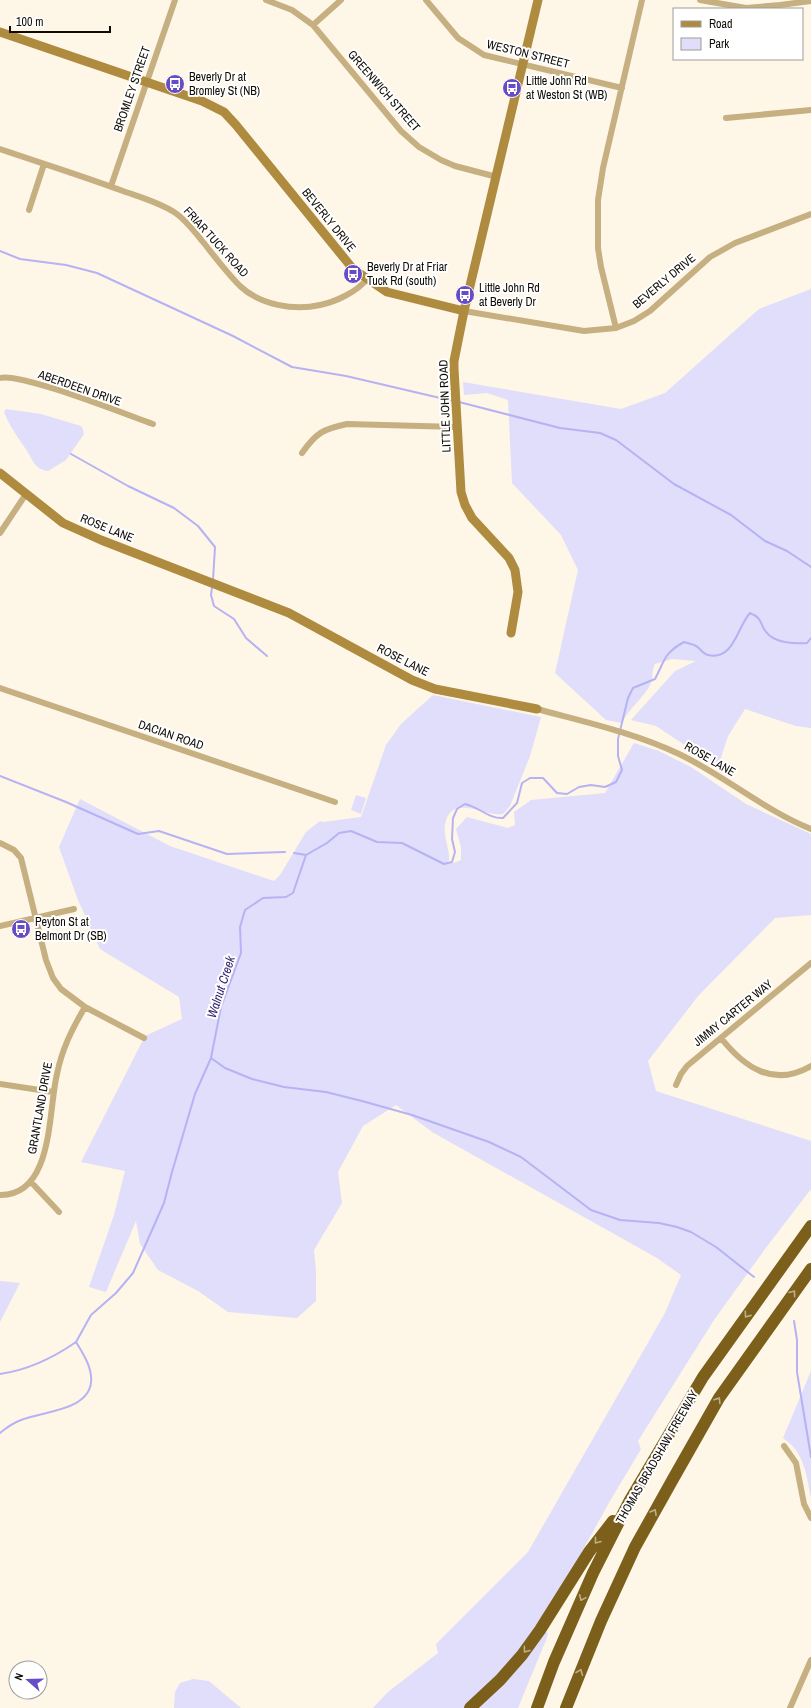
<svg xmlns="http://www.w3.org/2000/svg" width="811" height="1708" viewBox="0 0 811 1708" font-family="'Archivo Narrow',sans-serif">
<rect width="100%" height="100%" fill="#fef6e7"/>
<path fill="#e0defa" d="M811 289V728L796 726 745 709 728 736 718 767 656 726 631 720 675 671 696 661 672 659 655 664C651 672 654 679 649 687 641 700 628 710 622 723L606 720 555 673 578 570 561 535 512 483 508 400 487 393 464 395 463 382 621 409 665 393 759 309Z
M6 409 41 414 81 426 83 429 84 434 66 460 48 471C34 470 32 457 25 448 17 436 9 425 4 412Z
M433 695 541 717 530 756 510 806 503 814C485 818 451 791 445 825 443 837 450 849 449 861L444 864 454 863 461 860V847L456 829 467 817 508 828 515 825 514 812 531 800 605 793 634 743 659 751 691 767 746 804 811 834V915L775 918 698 996 648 1061 656 1091 811 1141V1189L765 1249 714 1320 638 1441 641 1449 610 1501 564 1584 537 1627 509 1663 464 1708H373L388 1692 438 1653 436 1644 528 1552 665 1313 681 1275 657 1258 432 1132 396 1105 363 1126 338 1172 342 1203 314 1250 316 1271V1301L297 1318 228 1312 198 1291 158 1270 140 1244 136 1221 106 1292 89 1287 114 1215 125 1171 81 1162 145 1036 182 1019 179 997 100 949 78 900 59 847 80 799 170 846 274 881 280 875 306 832 320 821 323 822 361 817 386 745 401 724Z
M356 795 366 798 361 814 351 810Z
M0 1281 20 1283 0 1322Z
M811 1371V1498C806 1474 805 1453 783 1438Z
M545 1632 548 1633 546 1640 518 1708H476Z
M193 1679 209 1681 241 1708H174L175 1692 180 1683Z"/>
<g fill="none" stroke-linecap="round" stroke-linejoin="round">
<path stroke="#b7b2f3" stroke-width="2" d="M0 251 20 259 66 265 97 273 233 336 292 367 346 376 453 401
M459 402 560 428 600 433 616 440 674 484 731 515 765 541 787 551 811 567
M71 454 128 486 174 508 198 526 215 547 213 580
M212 587 211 595 214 606 234 619 246 638 267 656
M0 776 66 802 138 834 159 831 227 854 285 852
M294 853 306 855
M211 1058 225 1068 252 1079 284 1087 326 1092 362 1101 412 1115 489 1142 521 1157 591 1210 620 1220 659 1223 677 1227 691 1232 716 1247 754 1277
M794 1321 797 1340V1372L811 1457
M76 1342 91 1315 116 1293 133 1273 164 1203 172 1172 195 1094 211 1058 221 1007 241 953 240 927 245 910 263 898 286 897 293 893 306 855 327 843 339 833 351 831 377 842 402 843 444 864 452 862 455 852 452 839 453 818 457 809 465 804C479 807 489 819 503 818L517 803 522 783 530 778H543L557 793 567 794 579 787 591 785 605 787 616 782 622 770 618 756V739L628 698 633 688 655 679C665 660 664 653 684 642 688 643 693 644 696 646 700 648 703 654 708 655 734 661 737 627 750 613 760 617 760 621 764 629 772 643 792 644 807 643L811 638
M0 1374C28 1370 53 1358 76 1342
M0 1433C6 1428 13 1423 21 1420 42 1411 95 1411 91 1376 90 1364 82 1352 76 1342"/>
<path stroke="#c6af80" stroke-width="6" d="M266 0 292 10 313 25 401 131 419 147 441 160 455 166 497 177
M426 0 458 38 484 55 622 88
M700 0 746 8 780 5 811 1
M313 25 341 0
M726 118 811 110
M0 149C41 163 83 176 123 191 140 197 158 202 174 212 185 219 195 232 203 242 215 257 227 273 240 286 260 305 294 311 320 305 335 302 357 292 367 279
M111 186 175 0
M29 210 44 164
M464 311 584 331 616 328 634 321 650 311 710 257 735 243 811 214
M616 328 601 267 598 248V200L603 168 642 0
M0 378C20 372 127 415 153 424
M302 453C316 433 323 429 347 424L457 427
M0 533 26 494
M0 688 335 802
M537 709C585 722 635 733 679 754 725 776 764 810 811 829
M0 843 14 850 21 858 46 960 53 978 61 989 85 1007 144 1038
M0 926 74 909
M721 1038C744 1067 773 1088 811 1066
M0 1084 53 1092
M676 1085 681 1074 687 1066 811 963
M31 1182 59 1212
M0 1195C54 1196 48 1110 57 1074 62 1049 72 1029 85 1007
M784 1446 796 1463 804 1504 811 1518
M790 1708 811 1660"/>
<path stroke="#ae8b3e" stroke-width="9" d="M0 32 202 101 224 112 236 125 353 269 387 292 464 311
M0 473 63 523 101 540 289 613 412 680 435 689 537 709
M511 633 518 592 515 570 509 558 472 518 465 505 461 492 454 369V361L464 311 538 0"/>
<path stroke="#7c5f1a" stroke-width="12" d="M470 1708 500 1680 522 1655 540 1630 589 1552 613 1521
M537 1708 554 1662 593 1573 630 1500 703 1377 811 1226
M566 1708 601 1621 635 1547 673 1479 719 1398 811 1269"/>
</g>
<defs><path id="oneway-chevron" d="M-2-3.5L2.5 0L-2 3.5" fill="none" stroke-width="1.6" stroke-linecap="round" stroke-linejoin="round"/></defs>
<g stroke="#beaf8c">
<use href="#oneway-chevron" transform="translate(793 1293) rotate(-53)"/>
<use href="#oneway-chevron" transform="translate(747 1315) rotate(125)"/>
<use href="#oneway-chevron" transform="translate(718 1400) rotate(-58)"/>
<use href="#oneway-chevron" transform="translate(654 1512) rotate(-61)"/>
<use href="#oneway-chevron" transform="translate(597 1541) rotate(128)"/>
<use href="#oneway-chevron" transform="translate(582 1598) rotate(114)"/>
<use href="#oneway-chevron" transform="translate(526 1650) rotate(127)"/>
<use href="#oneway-chevron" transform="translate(580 1672) rotate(-68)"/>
</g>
<defs>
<symbol id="bus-disc" viewBox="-11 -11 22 22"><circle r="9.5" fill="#664cc5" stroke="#fff"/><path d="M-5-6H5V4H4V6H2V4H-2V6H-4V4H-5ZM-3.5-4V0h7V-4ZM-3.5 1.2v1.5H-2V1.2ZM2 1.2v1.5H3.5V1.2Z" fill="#fff"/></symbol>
</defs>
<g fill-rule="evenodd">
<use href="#bus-disc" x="164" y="73" width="22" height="22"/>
<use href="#bus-disc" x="501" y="77" width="22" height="22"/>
<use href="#bus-disc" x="342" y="263" width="22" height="22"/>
<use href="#bus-disc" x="454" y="284" width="22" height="22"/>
<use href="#bus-disc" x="10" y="918" width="22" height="22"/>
</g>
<g text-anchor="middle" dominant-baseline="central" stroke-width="4" stroke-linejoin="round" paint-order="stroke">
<g font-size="12" fill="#0f0b04" stroke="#fff">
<text transform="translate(528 54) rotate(14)">WESTON STREET</text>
<text transform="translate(132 89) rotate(-71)">BROMLEY STREET</text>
<text transform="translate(384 91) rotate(49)">GREENWICH STREET</text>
<text transform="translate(329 220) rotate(51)">BEVERLY DRIVE</text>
<text transform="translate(216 242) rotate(48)">FRIAR TUCK ROAD</text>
<text transform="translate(664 281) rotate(-40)">BEVERLY DRIVE</text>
<text transform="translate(80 388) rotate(19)">ABERDEEN DRIVE</text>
<text transform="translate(445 406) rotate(-92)">LITTLE JOHN ROAD</text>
<text transform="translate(107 528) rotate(22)">ROSE LANE</text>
<text transform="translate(403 660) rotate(27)">ROSE LANE</text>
<text transform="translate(171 735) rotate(19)">DACIAN ROAD</text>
<text transform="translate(710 759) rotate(30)">ROSE LANE</text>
<text transform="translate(733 1013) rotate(-39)">JIMMY CARTER WAY</text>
<text transform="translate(40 1108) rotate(-80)">GRANTLAND DRIVE</text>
<text transform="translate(657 1457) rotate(-60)">THOMAS BRADSHAW FREEWAY</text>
</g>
<g font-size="12" fill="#0f0b04" stroke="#fff" text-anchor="start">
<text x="189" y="77">Beverly Dr at<tspan x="189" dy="14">Bromley St (NB)</tspan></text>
<text x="526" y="81">Little John Rd<tspan x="526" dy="14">at Weston St (WB)</tspan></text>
<text x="367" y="267">Beverly Dr at Friar<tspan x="367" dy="14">Tuck Rd (south)</tspan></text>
<text x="479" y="288">Little John Rd<tspan x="479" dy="14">at Beverly Dr</tspan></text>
<text x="35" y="922">Peyton St at<tspan x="35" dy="14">Belmont Dr (SB)</tspan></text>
</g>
<g font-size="13" font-style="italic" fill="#382771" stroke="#fff">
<text transform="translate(221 987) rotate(-72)">Walnut Creek</text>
</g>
</g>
<rect x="673" y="8" width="130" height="52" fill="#ffffff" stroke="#9f9d9b"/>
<rect x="681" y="21" width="20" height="6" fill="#ae8b3e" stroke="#9f9d9b"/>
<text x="709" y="28" font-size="12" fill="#0f0b04">Road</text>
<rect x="681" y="38" width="20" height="12" fill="#e0defa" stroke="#9f9d9b"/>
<text x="709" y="48" font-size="12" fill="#0f0b04">Park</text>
<g transform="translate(28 1680) rotate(290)"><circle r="19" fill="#ffffff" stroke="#9f9d9b"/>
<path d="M0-3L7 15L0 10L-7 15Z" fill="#664cc5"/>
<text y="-6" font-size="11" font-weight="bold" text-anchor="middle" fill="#0f0b04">N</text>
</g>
<path d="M10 26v6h100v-6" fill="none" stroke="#0f0b04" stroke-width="2"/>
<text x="16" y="26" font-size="12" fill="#0f0b04" stroke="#ffffff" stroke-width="3" paint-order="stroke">100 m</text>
</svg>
